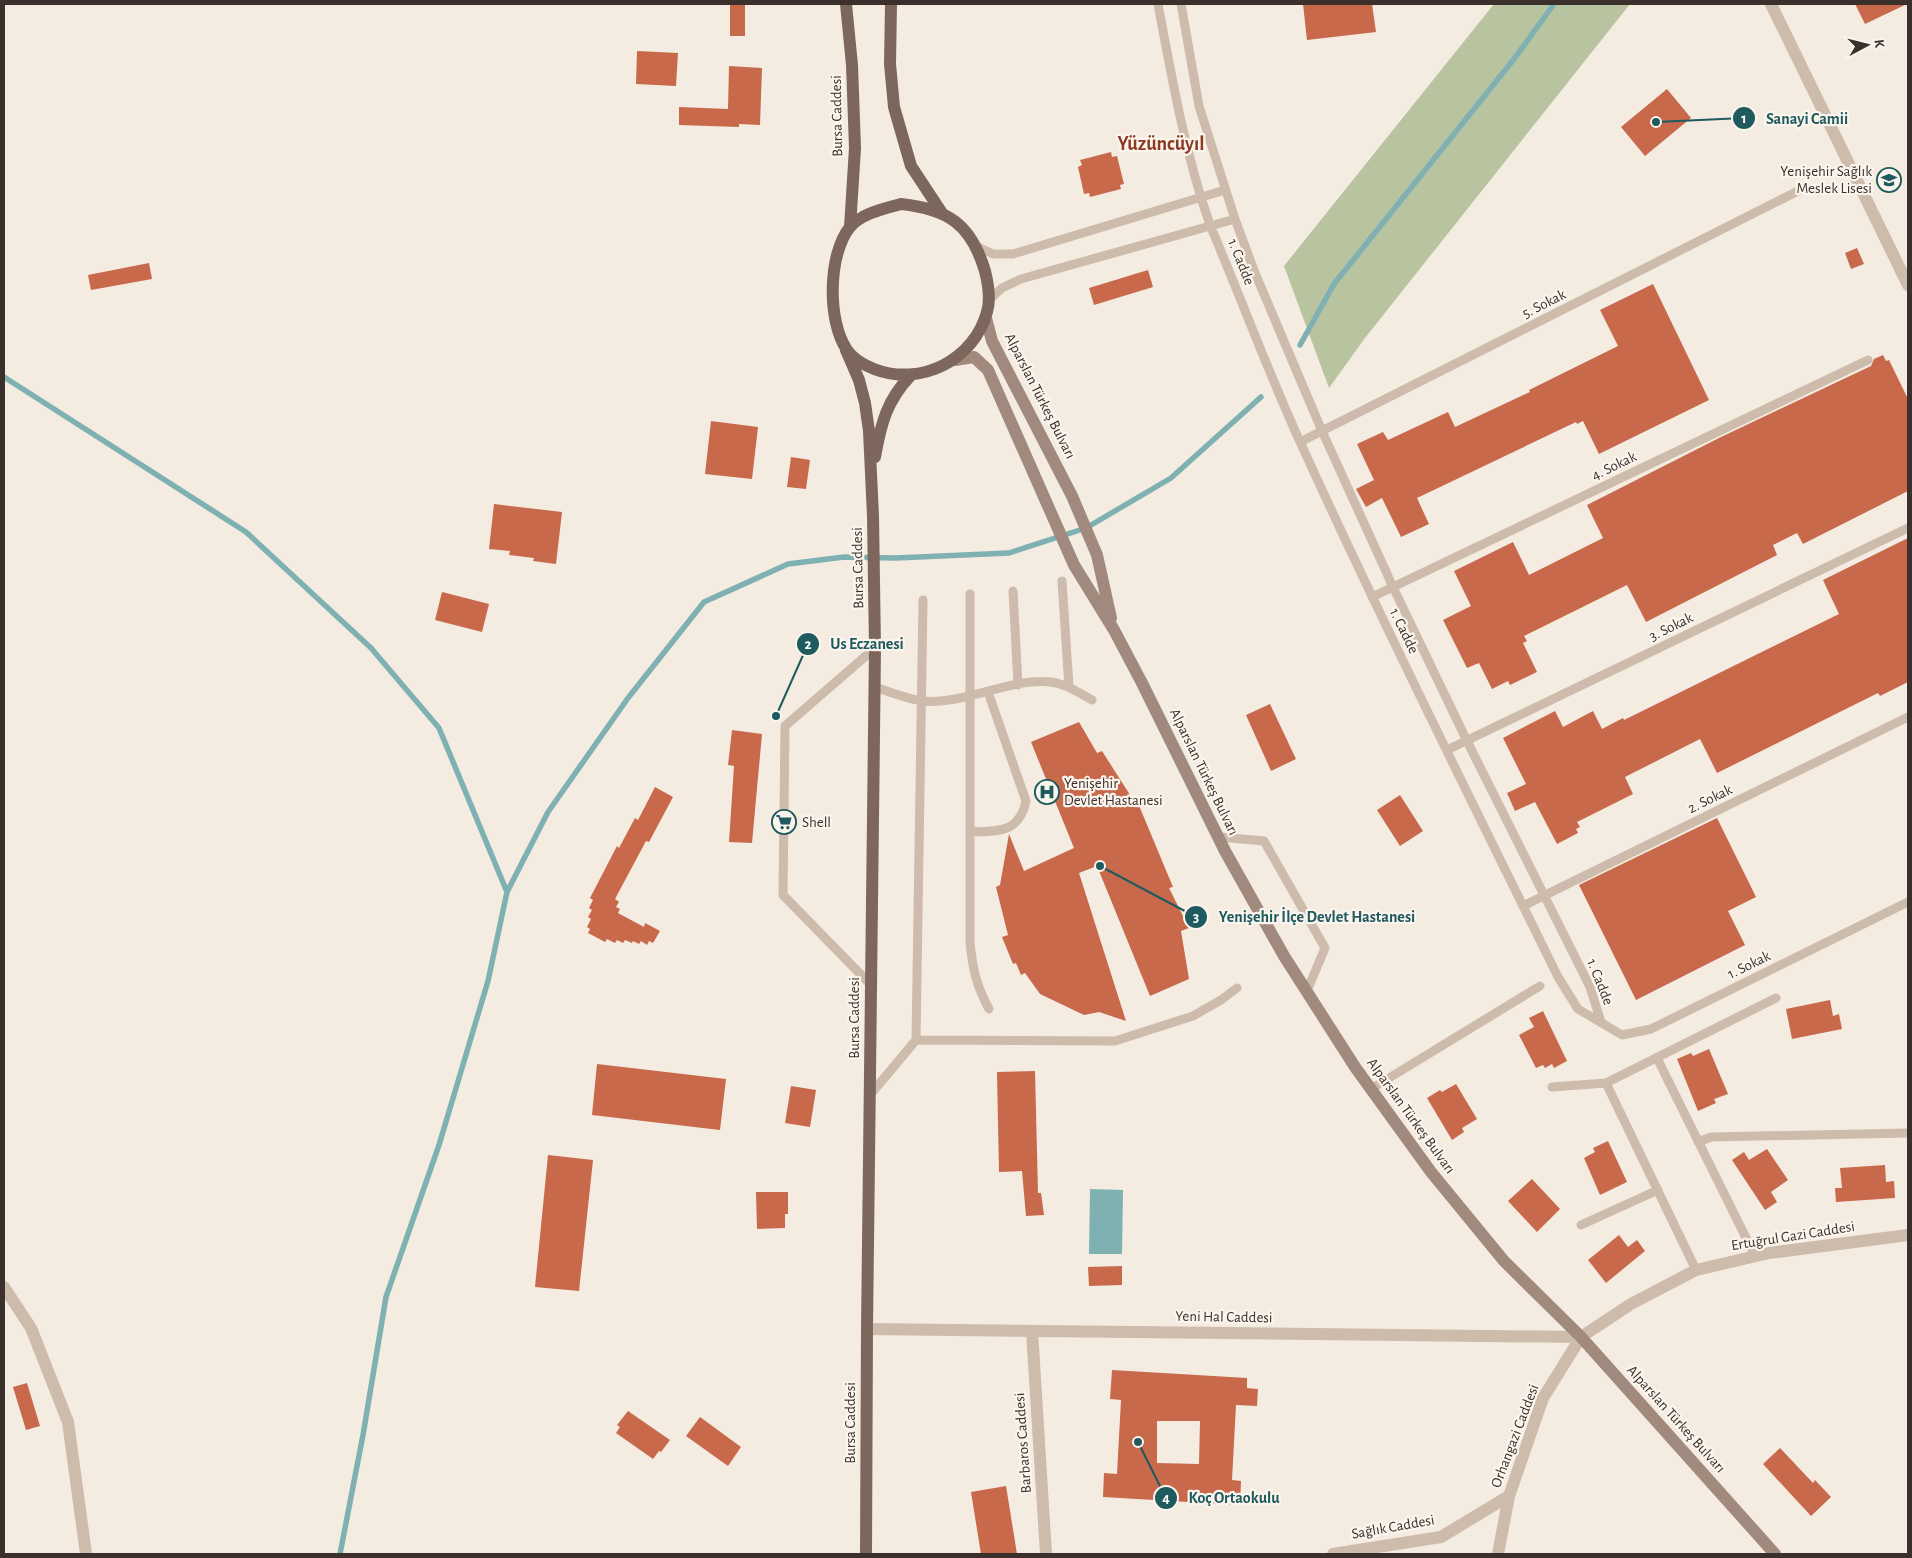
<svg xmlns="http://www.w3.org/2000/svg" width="1912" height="1558" viewBox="0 0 1912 1558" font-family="'Alegreya Sans',sans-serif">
<rect width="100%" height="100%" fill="#f4ebe1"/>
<path fill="#b8c4a0" d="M1494 4H1630L1365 338 1329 388 1284 266Z"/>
<path fill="#7fb0b2" d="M1090 1189 1123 1190 1122 1254H1089Z"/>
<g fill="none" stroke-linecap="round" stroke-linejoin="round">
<path stroke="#7fb0b2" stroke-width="5.5" d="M1300 345 1334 284 1514 59 1554 4
M4 377 246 532 371 648 439 728 507 892
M340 1554 363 1435 386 1297 439 1145 488 981 507 892 548 812 628 698 704 602 788 564 844 557 896 558 1009 553 1086 528 1171 478 1261 397"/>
</g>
<path fill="#c8694b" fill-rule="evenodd" d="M730 4H745V36H730Z
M1303 4H1372L1376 32 1307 40Z
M1855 4H1907L1865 24Z
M637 51 678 53 676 86 636 84Z
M729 66 762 68 760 125 739 124V127L679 125V107L728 109Z
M1667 89 1691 118 1645 156 1621 127Z
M1111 152 1112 157 1117 156 1124 184 1120 185 1121 189 1090 197 1089 193 1084 194 1078 167 1082 165 1080 160Z
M1857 248 1864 264 1851 269 1845 253Z
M149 263 152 279 91 290 88 275Z
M1148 270 1153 287 1094 305 1089 288Z
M1653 284 1709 400 1599 454 1583 421 1577 424 1576 422 1417 498 1429 524 1401 537 1382 498 1366 507 1356 489 1374 480 1357 444 1383 432 1388 440 1448 412 1455 427 1530 392 1529 390 1618 346 1600 310Z
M1883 355 1886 361 1889 360 1908 399V491L1803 544 1797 533 1773 545 1777 555 1646 622 1627 585 1524 636 1527 641 1523 643 1537 672 1510 685 1508 681 1492 689 1479 663 1467 668 1443 620 1471 606 1454 571 1513 542 1529 575 1603 538 1587 505 1719 438 1871 366 1874 359Z
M711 421 758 427 752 479 705 474Z
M791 457 810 460 806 489 787 487Z
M494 504 562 512 556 564 533 561 534 558 509 555 510 551 489 549Z
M1908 538V682L1880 696 1878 693 1717 773 1700 739 1625 777 1633 794 1577 822 1580 827 1576 829 1578 833 1557 844 1535 802 1515 811 1507 793 1526 784 1503 738 1555 711 1563 727 1593 711 1602 729 1623 718 1624 720 1839 614 1823 580Z
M442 592 489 604 482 632 435 620Z
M1270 704 1296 759 1271 771 1246 715Z
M1079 722 1097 753 1102 751 1132 798 1135 796 1173 887 1169 888 1189 928 1181 931 1189 979 1150 996 1097 866 1079 873 1126 1021 1099 1012 1084 1015 1040 994 1025 973 1021 975 1016 963 1013 964 1002 937 1008 935 996 887 1000 885 1009 834 1024 871 1074 848 1031 742Z
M732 730 762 734 752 843 729 842 734 766 728 765Z
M655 787 673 797 649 842 646 841 615 899 619 902 616 907 620 909 618 913 644 927 645 923 660 931 653 943 649 941 647 945 641 941 639 944 633 941 632 943 625 940 623 943 617 940 615 943 607 939 605 942 588 933 590 929 587 927 591 919 588 917 592 910 589 908 593 900 590 898 617 846 619 848 635 818 638 820Z
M1400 795 1423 831 1400 846 1377 810Z
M1717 818 1756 897 1728 911 1745 945 1636 1000 1579 885Z
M1830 1000 1833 1016 1839 1014 1842 1029 1792 1039 1786 1009Z
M1543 1011 1567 1061 1554 1068 1552 1064 1545 1068 1543 1065 1536 1068 1519 1035 1534 1027 1529 1018Z
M1709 1049 1728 1094 1714 1099 1716 1103 1698 1111 1677 1059 1691 1053 1693 1056Z
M597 1064 726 1079 720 1130 592 1115Z
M1035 1071 1038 1193H1041L1044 1215 1026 1216 1022 1171 999 1172 997 1072Z
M1456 1084 1477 1119 1462 1128 1464 1132 1452 1140 1427 1098 1440 1090 1442 1092Z
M791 1086 816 1090 810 1127 785 1123Z
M1608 1141 1627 1182 1600 1195 1584 1158 1595 1152 1593 1148Z
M1767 1149 1788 1180 1771 1192 1777 1202 1765 1210 1732 1160 1744 1152 1749 1160Z
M548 1155 593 1160 579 1291 535 1287Z
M1885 1165 1886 1182 1894 1181 1895 1198 1836 1202 1835 1188H1842L1840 1168Z
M1532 1179 1560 1209 1537 1232 1508 1201Z
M756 1192H788V1214H785V1228L757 1229Z
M1619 1235 1628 1247 1637 1240 1645 1251 1606 1283 1588 1260Z
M1122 1266V1285L1089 1286 1088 1267Z
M1112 1370 1247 1378V1388L1258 1389 1257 1406 1236 1405 1232 1480 1241 1481 1240 1505 1103 1497 1104 1473 1117 1474 1121 1400 1110 1399ZM1157 1421H1200L1199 1464 1157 1463Z
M27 1383 40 1426 26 1430 13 1387Z
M628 1411 670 1440 661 1452 659 1451 653 1459 616 1433 620 1427 617 1425Z
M700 1417 741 1447 728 1466 686 1436Z
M1780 1448 1813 1483 1815 1480 1831 1497 1811 1516 1763 1464Z
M1006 1486 1017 1554H981L971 1492Z"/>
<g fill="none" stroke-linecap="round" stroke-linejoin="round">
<path stroke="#cdbbac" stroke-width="9" d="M1158 4C1172 79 1185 153 1210 225 1241 298 1268 372 1301 444 1383 624 1471 800 1558 977L1578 1009 1622 1035 1651 1029 1908 902
M1181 4 1199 106 1235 219 1255 273 1322 431 1393 587 1467 741 1590 987 1601 1022
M976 246 993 254H1013L1225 190
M989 300 1002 288 1021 279 1235 219
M1300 442 1800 190
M1062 581 1069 687
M1013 591 1018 685
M970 594V943C973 970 976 985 989 1009
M1372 597 1868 360
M875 687C890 692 907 699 923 701 966 705 1011 677 1051 682 1066 684 1079 693 1092 700
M1447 750 1908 528
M970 832C997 831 1019 834 1026 801L988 692
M1219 837 1264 841 1325 948 1307 991
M1523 906 1908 717
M871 985 783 895 785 726 875 648
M916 1040 1115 1041 1193 1016 1221 1000 1237 988
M1657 1058 1755 1256
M1552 1087 1606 1083
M1371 1089 1540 986
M870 1095 916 1040 923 600
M1698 1142 1711 1137 1908 1133
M1581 1225 1658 1190
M1696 1270 1606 1083 1776 998"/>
<path stroke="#cdbbac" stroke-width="12" d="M867 1329 1581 1337
M1032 1331 1046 1554
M1333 1554 1441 1537 1509 1496
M1498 1554 1509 1496 1543 1398 1581 1337"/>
<path stroke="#cdbbac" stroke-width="12" d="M1771 4 1908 285
M4 1287 31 1328 68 1422 86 1554
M1581 1337 1631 1304 1696 1270 1769 1253 1908 1235"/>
<path stroke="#a18a7d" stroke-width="12" d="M986 318 992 341 1072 496 1097 555 1111 618
M955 360 974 357 988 370 1074 565 1114 630 1142 683 1225 851 1284 956 1355 1067 1431 1172 1504 1261 1581 1337 1775 1554"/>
<path stroke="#7d675c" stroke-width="12" d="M846 4 852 65 855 148 850 227
M891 4 890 64 894 107 911 166 942 213
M901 204C948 209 971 224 985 271 988 283 991 299 987 312 974 360 921 387 874 369 864 365 853 359 847 350 827 321 828 254 850 227 862 213 884 209 901 204Z
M846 350 859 380 865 403 869 431 873 516 875 648 867 1329 866 1554
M875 457C881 423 887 400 911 375"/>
</g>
<defs>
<symbol id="school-ring" viewBox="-11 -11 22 22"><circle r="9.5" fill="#fbf5ee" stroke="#1f5a5e" stroke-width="1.5"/><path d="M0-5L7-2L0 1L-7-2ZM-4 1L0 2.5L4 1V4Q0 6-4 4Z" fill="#1f5a5e"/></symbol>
<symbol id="hospital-ring" viewBox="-11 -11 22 22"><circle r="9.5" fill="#fbf5ee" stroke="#1f5a5e" stroke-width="1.5"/><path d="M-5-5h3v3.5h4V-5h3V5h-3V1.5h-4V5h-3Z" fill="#1f5a5e"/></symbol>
<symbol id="supermarket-ring" viewBox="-11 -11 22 22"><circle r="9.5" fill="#fbf5ee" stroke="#1f5a5e" stroke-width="1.5"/><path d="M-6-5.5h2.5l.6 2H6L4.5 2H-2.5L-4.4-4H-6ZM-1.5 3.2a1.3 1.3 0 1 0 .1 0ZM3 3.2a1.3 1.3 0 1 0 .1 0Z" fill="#1f5a5e"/></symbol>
</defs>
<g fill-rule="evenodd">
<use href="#school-ring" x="1875" y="166" width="28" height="28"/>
<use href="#hospital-ring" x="1033" y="778" width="28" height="28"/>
<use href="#supermarket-ring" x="770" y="808" width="28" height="28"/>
</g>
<g text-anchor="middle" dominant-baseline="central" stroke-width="4.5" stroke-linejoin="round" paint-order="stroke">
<g font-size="15" fill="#3b302b" stroke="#fbf5ee">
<text transform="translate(837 116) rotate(-91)">Bursa Caddesi</text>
<text transform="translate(1241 262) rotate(68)">1. Cadde</text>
<text transform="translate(1544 304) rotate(-27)">5. Sokak</text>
<text transform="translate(1040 396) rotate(63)">Alparslan Türkeş Bulvarı</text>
<text transform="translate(1614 466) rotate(-26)">4. Sokak</text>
<text transform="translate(858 568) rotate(-91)">Bursa Caddesi</text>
<text transform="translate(1671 627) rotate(-26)">3. Sokak</text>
<text transform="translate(1404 631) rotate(64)">1. Cadde</text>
<text transform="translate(1204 772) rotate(64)">Alparslan Türkeş Bulvarı</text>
<text transform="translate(1710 799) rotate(-26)">2. Sokak</text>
<text transform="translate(1749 965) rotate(-26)">1. Sokak</text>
<text transform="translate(1600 982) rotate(68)">1. Cadde</text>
<text transform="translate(854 1018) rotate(-90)">Bursa Caddesi</text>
<text transform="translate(1411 1116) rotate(54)">Alparslan Türkeş Bulvarı</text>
<text transform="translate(1793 1236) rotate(-9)">Ertuğrul Gazi Caddesi</text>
<text transform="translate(1224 1317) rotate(1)">Yeni Hal Caddesi</text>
<text transform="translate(1676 1419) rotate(48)">Alparslan Türkeş Bulvarı</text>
<text transform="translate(850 1423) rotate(-90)">Bursa Caddesi</text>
<text transform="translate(1515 1436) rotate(-69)">Orhangazi Caddesi</text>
<text transform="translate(1023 1443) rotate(-94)">Barbaros Caddesi</text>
<text transform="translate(1393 1527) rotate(-10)">Sağlık Caddesi</text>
</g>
<g font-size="15" fill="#3b302b" stroke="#fbf5ee" text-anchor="start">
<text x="1872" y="171" text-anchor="end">Yenişehir Sağlık<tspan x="1872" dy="17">Meslek Lisesi</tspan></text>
<text x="1064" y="783">Yenişehir<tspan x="1064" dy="17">Devlet Hastanesi</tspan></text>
<text x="802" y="822">Shell</text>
</g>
<g font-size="20" font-weight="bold" fill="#8c3b22" stroke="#fbf5ee">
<text x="1161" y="144">Yüzüncüyıl</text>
</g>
</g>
<path fill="none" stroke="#1f5a5e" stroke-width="2" d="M1656 122L1744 118M776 716L808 644M1100 866L1196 917M1138 1442L1166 1498"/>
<g fill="#1f5a5e" stroke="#fbf5ee" stroke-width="2">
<circle cx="1656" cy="122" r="5"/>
<circle cx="776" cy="716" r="5"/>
<circle cx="1100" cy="866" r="5"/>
<circle cx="1138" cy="1442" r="5"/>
<circle cx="1744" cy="118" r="12"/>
<circle cx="808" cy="644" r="12"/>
<circle cx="1196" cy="917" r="12"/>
<circle cx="1166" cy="1498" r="12"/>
</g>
<g font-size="15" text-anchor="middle" font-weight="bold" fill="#fff">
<text x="1744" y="123">1</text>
<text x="808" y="649">2</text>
<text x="1196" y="922">3</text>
<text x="1166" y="1503">4</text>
</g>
<g font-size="16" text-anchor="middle" font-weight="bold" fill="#1f5a5e" stroke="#fbf5ee" stroke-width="4.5" stroke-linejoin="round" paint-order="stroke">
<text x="1807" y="124">Sanayi Camii</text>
<text x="867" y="649">Us Eczanesi</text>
<text x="1317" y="922">Yenişehir İlçe Devlet Hastanesi</text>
<text x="1234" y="1503">Koç Ortaokulu</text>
</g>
<rect width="1912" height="1558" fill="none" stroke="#3b302b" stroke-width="10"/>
<g transform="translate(1867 45) rotate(83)" stroke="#fbf5ee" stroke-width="4" paint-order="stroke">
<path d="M0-4L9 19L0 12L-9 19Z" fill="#3b302b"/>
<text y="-8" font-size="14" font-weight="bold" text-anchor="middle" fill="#3b302b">K</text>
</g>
</svg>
